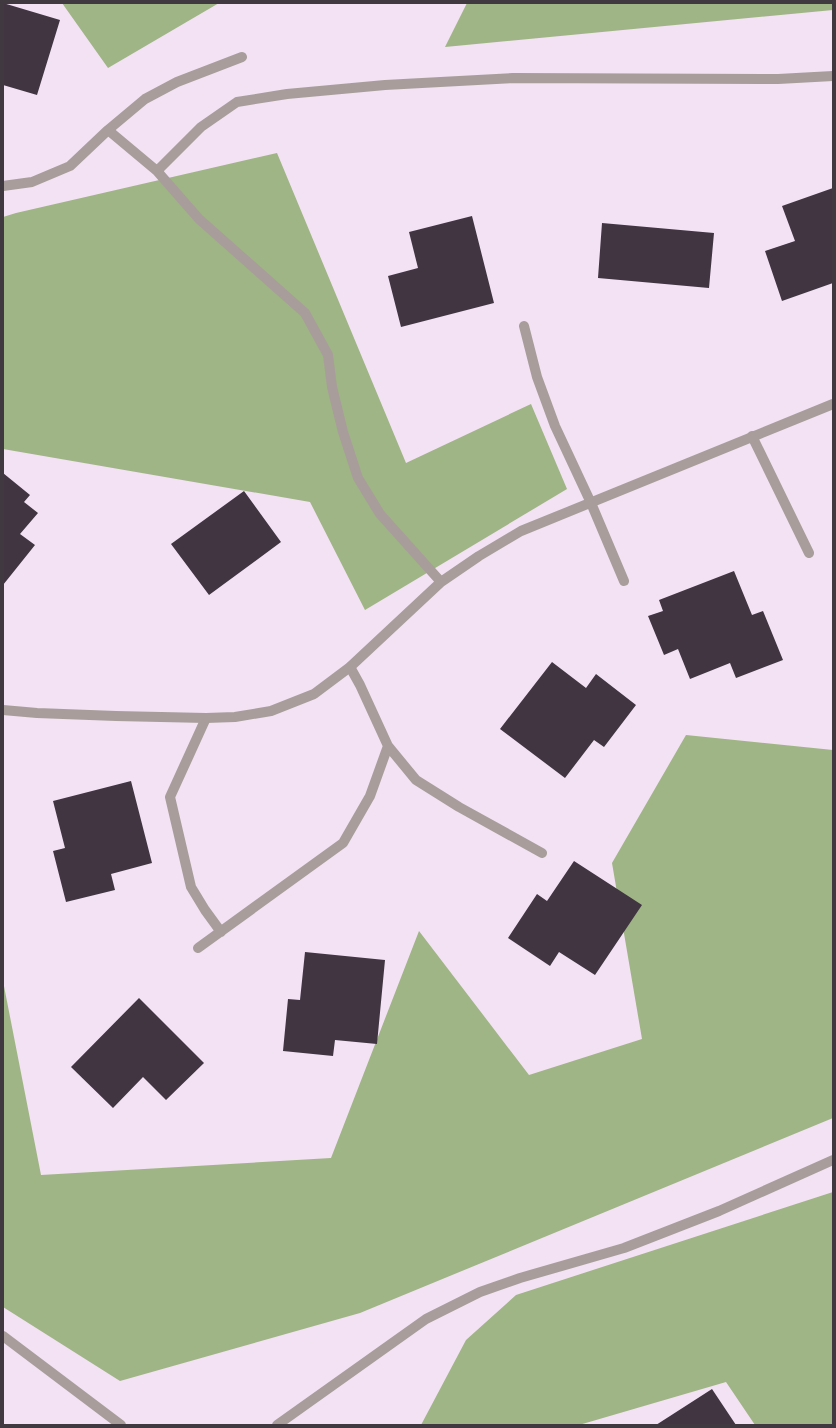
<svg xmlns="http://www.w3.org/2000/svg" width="836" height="1428" viewBox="0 0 836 1428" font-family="Quicksand,sans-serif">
<rect width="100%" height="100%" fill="#f2e2f3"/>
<path fill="#9fb585" d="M62 3H219L108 68Z
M467 3H833V10L445 47Z
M277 153 406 463 531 404 567 489 365 610 310 502 3 449V217L16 213Z
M686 735 833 750V1118L360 1313 120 1381 3 1307V981L41 1175 331 1158 419 931 529 1075 642 1039 612 863Z
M833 1192V1425H755L726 1382 579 1425H421L466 1340 516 1295Z"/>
<path fill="#413542" d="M3 3 60 20 37 95 3 85Z
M833 188V283L782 301 765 251 795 241 782 206Z
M472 216 494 303 401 327 388 276 418 268 409 232Z
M602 223 714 233 709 288 598 278Z
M3 473 30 495 24 502 38 513 20 534 35 545 3 585Z
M244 491 281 542 209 595 171 544Z
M734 571 752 615 763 611 783 660 736 678 730 663 690 679 678 649 664 655 648 616 663 611 659 600Z
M552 662 586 688 596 674 636 705 604 747 594 740 565 778 500 729Z
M131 781 152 863 111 874 115 890 66 902 53 851 65 848 53 801Z
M574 861 642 905 595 975 559 952 550 966 508 938 537 894 547 901Z
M305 952 385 960 377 1044 335 1040 333 1056 283 1051 288 999 300 1000Z
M139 998 204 1063 166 1100 143 1077 113 1108 71 1067Z
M712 1389 736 1425H656Z"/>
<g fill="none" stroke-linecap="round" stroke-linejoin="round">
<path stroke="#a89d9b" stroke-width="10" d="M524 326 537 377 555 426 591 503 624 581
M752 436 809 553
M206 718 170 797 191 887 205 910 221 932
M388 746 416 780 459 807 542 853
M198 948 343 843 370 796 388 746 360 685 350 667"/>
<path stroke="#a89d9b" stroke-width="10" d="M108 130 157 171 199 219 305 313 328 355 332 387 343 432 358 478 380 514 441 582
M157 171 201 127 237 102 287 94 385 85 513 78 778 79 833 76
M3 186 32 182 70 166 108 130 145 99 177 82 242 57
M3 710 37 713 116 716 206 718 235 717 271 711 314 694 350 667 441 582 479 556 521 531 833 404
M3 1336 121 1425
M277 1425 426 1319 480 1292 520 1278 624 1248 719 1211 833 1160"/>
</g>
<rect width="836" height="1428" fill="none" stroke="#403a40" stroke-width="8"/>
</svg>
